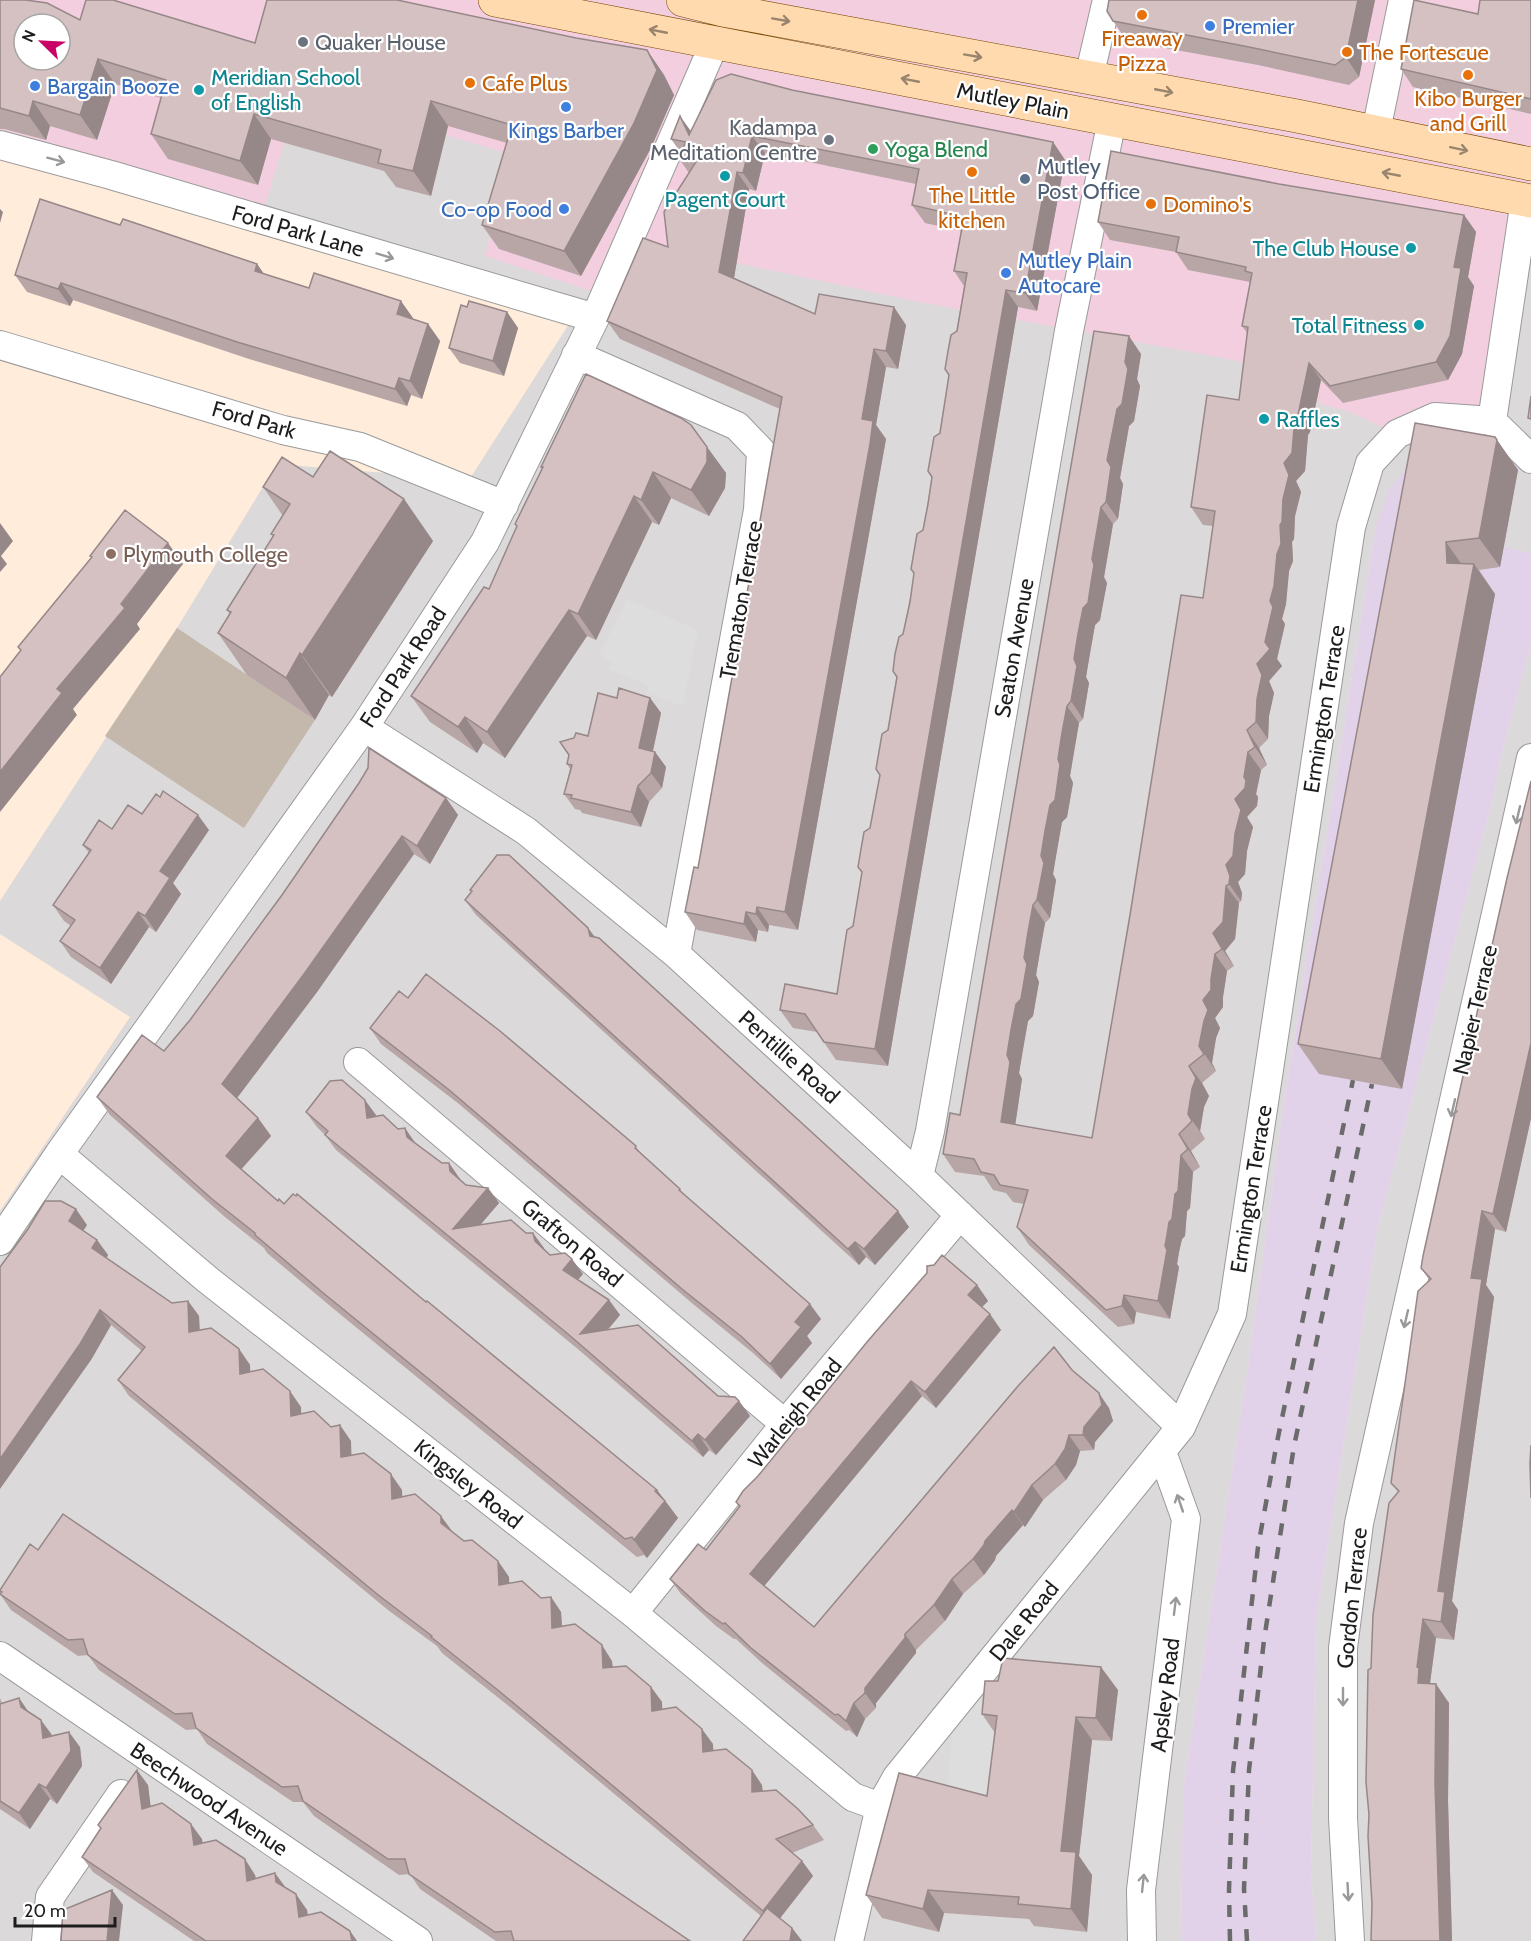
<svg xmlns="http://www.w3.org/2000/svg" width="1531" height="1941" viewBox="0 0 1531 1941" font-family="Cabin,sans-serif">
<rect width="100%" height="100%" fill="#efe3e1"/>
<path fill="#dbd9da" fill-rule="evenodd" d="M0 0H1531V553L1376 526 1284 1103 1247 1375 1183 1791 1181 1941H0ZM24 24H60V60H24Z
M1531 643V1941H1316L1311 1873 1316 1620 1378 1226 1493 798 1502 752Z"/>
<path fill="#f2cedf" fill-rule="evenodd" d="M0 0H1531V197L1492 421 1397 434 1348 411 1323 405 1284 371 1213 356 919 302 630 240 594 292 485 256 510 154 438 133 294 110 263 212 0 138ZM24 24H60V60H24Z"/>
<path fill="#e2d2e9" d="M1436 452 1519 467 1504 547 1531 553V643L1502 752 1493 798 1378 1226 1316 1620 1311 1873 1316 1941H1181L1183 1791 1247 1375 1284 1103 1376 526 1390 488 1406 469Z"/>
<path fill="#ffecda" d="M0 145 576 313 469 480 277 464 177 628 0 901Z
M0 934 130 1017 0 1211Z"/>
<path fill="#c4b8ac" d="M177 628 315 720 244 828 105 736Z"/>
<path fill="#ddd" d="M627 599 698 630 683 706 646 693 649 686 608 669 612 663 599 655Z
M985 1690 1001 1703 1002 1830 946 1804 952 1734Z"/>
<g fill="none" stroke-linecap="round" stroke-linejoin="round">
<defs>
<path id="street" d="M1089 77 1107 0
M1376 131 1403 0
M0 145 111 175 595 318
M0 345 283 430 360 447 504 505
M576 355 737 426 761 451 758 510 676 954
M1492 421 1525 200
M1492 421 1531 459
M364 727 526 831 676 954 919 1176 1181 1427
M358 1062 785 1424
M59 1154 208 1280 633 1613 853 1797 880 1807
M919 1176 930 1131 1069 331 1112 120
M0 1241 59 1154 364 727 485 542 595 318 715 42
M633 1613 785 1424 960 1215
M0 1656 418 1941
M46 1941 50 1897 121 1794
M849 1941 880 1807 897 1777 1181 1427 1232 1314 1351 527 1370 463 1397 434 1435 417 1492 421
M1142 1941 1141 1890 1186 1519 1162 1452
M1350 1941 1343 1818V1648L1359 1523 1531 758"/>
<path id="secondary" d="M495 0 1531 201
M683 0 723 10 1297 116 1531 164"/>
</defs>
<use href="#street" stroke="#9a9a9a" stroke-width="30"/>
<use href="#secondary" stroke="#774700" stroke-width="34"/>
<use href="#street" stroke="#fff" stroke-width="28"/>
<use href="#secondary" stroke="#ffdaaf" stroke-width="33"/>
<path stroke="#6b6b6b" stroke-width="4.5" stroke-dasharray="12 12" stroke-linecap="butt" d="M1230 1941 1229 1890 1233 1771 1258 1547 1277 1442 1353 1080
M1247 1941 1244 1889 1249 1770 1264 1640 1294 1446 1372 1084"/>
</g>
<path fill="#b8a6a7" d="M0 0 36 2 80 20 255 43 576 38 647 50 664 75 674 95 651 148 581 276 499 249 482 225 507 143 448 126 431 196 396 187 384 171 271 139 258 185 168 159 151 134 161 98 115 84 97 140 50 126 46 140 4 129H0Z
M1375 0 1359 77 1349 85 1258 65 1127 41 1113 21Z
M1531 0V114L1413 87 1401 69 1478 14Z
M792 90 1053 142 1065 160 1037 311 1018 307 888 1066 836 1060 817 1032 793 1028 780 1010 837 994 853 926 888 730 903 634 923 530 964 286 954 271 961 231 925 223 912 205 916 184 765 153 756 191 749 189 734 278 815 314 906 325 898 369 886 367 876 425 886 439 882 461 798 930 769 925 768 932 758 930 756 942 697 930 685 912 698 868 780 409 620 339 607 321 668 247 689 173 678 157 681 153 671 139 691 131Z
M1279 184 1464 215 1476 232 1468 277 1474 286 1462 354 1448 380 1343 403 1321 380 1310 432 1308 435 1305 471 1296 481 1301 492 1295 516 1294 539 1292 542 1293 561 1289 571 1286 604 1282 619 1285 624 1277 659 1282 666 1269 681 1274 693 1269 716 1268 739 1259 748 1267 765 1261 770 1256 794 1258 797 1257 806 1247 817 1253 827 1247 851 1245 874 1238 882 1242 893 1241 901 1239 903 1235 939 1225 951 1234 966 1227 971 1223 997V1007L1215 1018 1220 1028 1216 1038 1212 1063 1216 1071 1202 1083 1209 1096 1204 1107 1200 1131 1205 1139 1191 1151 1200 1167 1193 1172 1190 1208 1187 1211 1185 1236 1182 1239 1179 1252 1177 1264 1179 1267 1170 1319 1136 1312 1134 1324 1118 1327 1029 1245 1017 1227 1024 1204 1013 1202 1006 1193 993 1190 984 1176 955 1172 943 1154 960 1115 1094 331 1141 354 1137 379 1140 386 1134 421 1129 426 1120 478 1123 484 1118 519 1113 524 1104 577 1107 583 1103 601 1100 620 1095 625 1090 651 1086 677 1089 683 1083 719 1079 723 1074 750 1070 776 1073 783 1067 817 1062 822 1057 848 1053 874 1056 880 1050 918 1045 923 1040 949 1036 975 1039 982 1033 1016 1028 1021 1023 1047 1019 1073 1022 1079 1015 1125 1092 1138 1203 598 1213 526 1203 525 1191 507 1239 400 1248 334 1242 326 1250 282 1188 270 1176 252 1110 240 1098 222Z
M120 225 257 264 264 274 309 288 413 318V319L428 324 440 341 422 399 411 395 407 406 249 359 73 300 70 306 27 292 15 275Z
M467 307 507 312 518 328 504 376 460 363 449 348Z
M1415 423 1497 440 1518 470 1500 567 1479 570 1495 594 1402 1089 1319 1074 1298 1044Z
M707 447 726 473 725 488 709 516 671 498 659 525 652 522 596 640 587 636 505 758 483 743 477 753 430 722 411 696 489 589 517 527 515 524 542 469 541 467Z
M313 477 404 499 433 541 332 697 329 695 315 720 247 675 218 633 230 614 227 610 273 536 271 534 283 516 263 487Z
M617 698H650L661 713 653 751 655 752 666 767 662 788 649 802 641 827 582 813 580 810 575 809 564 794 570 769 567 764Z
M1531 781V1118L1506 1232 1495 1229 1486 1285 1494 1297 1452 1601 1458 1610 1454 1640 1436 1638 1430 1683 1449 1703 1448 1801 1452 1941H1371L1372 1904 1369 1815 1371 1668 1398 1492 1391 1483 1430 1281 1421 1268Z
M446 798 458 815 430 864 414 854 317 992 237 1098 258 1118 271 1136 241 1169 278 1201 284 1204 426 1302 657 1490 678 1518 647 1558 644 1555 637 1557 335 1310 267 1253 264 1248 225 1217 110 1115 97 1097 164 1051Z
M142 814 209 830 173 883 181 894 156 932 149 927 111 984 71 957 60 941 71 926 64 921 53 905 89 853 83 845Z
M465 900 588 928 595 937 909 1227 875 1265 866 1257 859 1265 476 915Z
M408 998 636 1146 640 1153 680 1189 684 1195 821 1319 807 1336 812 1343 781 1379 753 1353 693 1304 459 1104 381 1044 370 1028Z
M306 1112 376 1115V1116L442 1163H449L460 1180 466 1185 488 1188 499 1203 480 1225 544 1248V1250L550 1255 583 1274 578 1280 609 1300 620 1315 608 1330 718 1396 739 1401 750 1416 716 1455 709 1450 703 1457 579 1350 336 1150 325 1135 317 1127Z
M87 1225 83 1231 97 1240 108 1255 107 1258 172 1303 188 1301 199 1316 200 1330 239 1349 250 1365V1372L301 1407V1414L331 1427 351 1441V1455L402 1490V1497L464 1541 498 1561 509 1577V1583L541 1598 551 1597 561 1612 562 1626 612 1661 613 1667 651 1687 662 1702V1709L713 1744V1750L762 1785 763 1791 813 1825 824 1840 792 1853 802 1861 813 1876 780 1918 792 1928 802 1941H743L761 1916 510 1707 442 1653 437 1646 388 1610 129 1396 118 1380 142 1351 111 1325 91 1360 0 1267Z
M977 1285 988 1301 982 1307 1001 1330 936 1408 922 1396 764 1586 814 1627 1072 1370 1109 1408 1113 1421 1095 1442 1094 1450 1080 1451 1076 1465 1066 1480 1043 1500 1025 1527 1023 1525 996 1556 995 1560 984 1575 963 1594 945 1621 916 1650V1653L876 1703V1708L865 1719 857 1737 849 1730 846 1731 762 1663 736 1639H734L716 1626 681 1594 670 1579 706 1550 739 1507 736 1502Z
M38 1550 690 1941H496L420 1889 410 1874 399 1875 314 1816 303 1802H293L207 1744 197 1729 186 1730 99 1670 88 1655 78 1656 11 1610 0 1594 1 1593 0 1592Z
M1118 1690 1112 1741 1092 1740 1079 1856 1092 1875 1087 1932 1034 1926 1029 1919 944 1913 939 1932 882 1918 866 1895 987 1796 995 1733 982 1714Z
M0 1698 2 1703 19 1698 28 1712 52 1736 80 1747 82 1766 57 1804 50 1799 30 1829 0 1809Z
M148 1785 150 1807 202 1839V1843L255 1875 256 1878 285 1888 307 1910 308 1915 350 1931 357 1941H194L93 1872 82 1857 101 1829 98 1825Z"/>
<path fill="#968788" d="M1358 0H1375L1359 77 1346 57Z
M647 50 664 75 674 95 651 148 581 276 564 251Z
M98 59 115 84 97 140 80 115Z
M33 101 50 126 46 140 29 116Z
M431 101 448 126 431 196 413 171Z
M254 114 271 139 258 185 240 161Z
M680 116 693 134 689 135Z
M752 136 765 153 756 191 743 173Z
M1053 142 1065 160 1037 311 1025 293Z
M737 172 749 189 732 290 719 272Z
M0 209 3 212 0 223Z
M1464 215 1476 232 1468 277 1474 286 1462 354 1448 380 1436 362 1454 267Z
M257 264 269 281 255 271Z
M61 283 73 300 70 306 58 289Z
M1006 290 1018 307 888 1066 875 1049Z
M401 301 413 318 409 331 397 314Z
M894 307 906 325 898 369 886 351Z
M507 312 518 328 504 376 493 361Z
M428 324 440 341 422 399 410 381Z
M1129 336 1141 354 1137 379 1140 386 1134 421 1129 426 1120 478 1123 484 1118 519 1106 502 1107 460Z
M874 349 886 367 876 425 886 439 798 930 785 912 862 419Z
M1309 363 1321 380 1310 432 1308 435 1305 471 1296 481 1301 492 1295 516 1294 539 1292 542 1293 561 1289 571 1286 604 1282 619 1285 624 1277 659 1282 666 1269 681 1274 693 1269 716 1268 739 1256 722 1257 664 1265 642 1280 525 1284 463Z
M399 378 411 395 407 406 395 389Z
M1497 440 1518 470 1500 567 1479 538Z
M707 447 726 473 725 488 709 516 691 490Z
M653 472 671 498 659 525 641 500Z
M634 496 652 522 596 640 578 614Z
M404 499 433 541 332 697 302 655Z
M1101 507 1113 524 1104 577 1107 583 1100 620 1095 625 1086 677 1089 683 1083 719 1071 701 1074 659Z
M0 523 13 541 1 556 7 564 0 572Z
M1446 542 1467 572 1447 563Z
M168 543 183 564 137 624 140 629 73 709 77 715 0 812V772L57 689Z
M1474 564 1495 594 1402 1089 1381 1059Z
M569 610 587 636 505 758 487 732Z
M300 653 329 695 315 720 286 678Z
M650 698 661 713 650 764 639 748Z
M1067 706 1079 723 1070 776 1073 783 1067 817 1062 822 1053 874 1056 880 1050 918 1037 900 1041 856Z
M465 717 483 743 477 753 458 727Z
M1247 730 1259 748 1267 765 1255 747Z
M655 752 666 767 662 788 651 773Z
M1248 752 1261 770 1256 794 1258 797 1257 806 1247 817 1253 827 1247 851 1245 874 1238 882 1242 893 1241 901 1229 884 1226 865 1235 799 1244 777Z
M638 786 649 802 641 827 631 812Z
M446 798 458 815 430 864 417 846Z
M198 815 209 830 173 883 181 894 156 932 145 916 160 871Z
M402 836 414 854 317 992 234 1102 222 1084Z
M1226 886 1239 903 1235 939 1225 951 1234 966 1222 949 1213 933Z
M1033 905 1045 923 1036 975 1039 982 1033 1016 1028 1021 1019 1073 1022 1079 1013 1140 1001 1122 1007 1055Z
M757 907 769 925 768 932 756 914Z
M138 912 149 927 111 984 100 968Z
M746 912 758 930 756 942 744 924Z
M588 928 599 943 590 936Z
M1215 954 1227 971 1223 997V1007L1215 1018 1220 1028 1216 1038 1212 1063 1216 1071 1199 1046 1204 1021 1203 1000 1211 979Z
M1531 1043V1118L1506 1232 1493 1214Z
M1189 1066 1202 1083 1209 1096 1204 1107 1200 1131 1205 1139 1188 1114Z
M365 1100 376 1115 378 1133 367 1118Z
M258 1118 271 1136 238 1173 226 1156Z
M405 1128 416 1144 407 1137Z
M1179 1134 1191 1151 1200 1167 1188 1149Z
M1181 1155 1193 1172 1190 1208 1187 1211 1185 1236 1182 1239 1179 1252 1177 1264 1179 1267 1170 1319 1158 1301 1165 1246Z
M449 1163 460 1179 461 1187 450 1171Z
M488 1188 499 1203 464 1244 453 1229Z
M76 1209 87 1225 79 1237 69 1221Z
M898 1211 909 1227 875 1265 864 1249Z
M1482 1211 1495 1229 1486 1285 1494 1297 1452 1601 1458 1610 1454 1640 1441 1622 1438 1591 1471 1278Z
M533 1233 544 1248 545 1257 535 1241Z
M97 1240 108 1255 103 1263 92 1248Z
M855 1242 866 1257 859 1265 848 1249Z
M572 1259 583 1274 573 1285 563 1270Z
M977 1285 988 1301 978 1311 968 1295Z
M1124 1295 1136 1312 1134 1324 1122 1306Z
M609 1300 620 1315 591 1349 580 1334Z
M188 1301 199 1316 200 1347 189 1332Z
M810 1304 821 1319 807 1336 812 1343 781 1379 770 1364 795 1322Z
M100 1310 111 1325 91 1360 0 1489V1459Z
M990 1314 1001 1330 936 1408 925 1392Z
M239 1349 250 1365 251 1389 240 1374Z
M911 1381 922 1396 761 1590 750 1574Z
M290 1391 301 1407 302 1431 291 1416Z
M1099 1393 1109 1408 1113 1421 1095 1442 1094 1450 1083 1435 1084 1427Z
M739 1401 750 1416 716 1455 705 1440Z
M340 1425 351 1441 352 1472 341 1457Z
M698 1434 709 1450 703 1457 692 1441Z
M1069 1435 1080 1451 1076 1465 1066 1480 1055 1464Z
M391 1474 402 1490 403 1514 392 1499Z
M1032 1485 1043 1500 1025 1527 1014 1512Z
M657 1490 678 1518 647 1558 634 1540Z
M1012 1510 1023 1525 996 1556 995 1560 984 1575 973 1559 985 1541Z
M441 1516 452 1531 441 1523Z
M498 1561 509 1577 510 1600 499 1585Z
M952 1579 963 1594 945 1621 934 1605Z
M551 1597 561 1612 563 1644 552 1628Z
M1423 1619 1436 1638 1430 1683H1418L1417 1667Z
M905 1634 916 1650V1653L876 1703V1708L865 1693V1688Z
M602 1645 612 1661 613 1684 603 1668Z
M1101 1667 1118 1690 1112 1741 1096 1718Z
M1436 1684 1449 1703 1448 1801 1452 1941H1440L1435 1783Z
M651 1687 662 1702 663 1726 652 1711Z
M19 1698 30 1714 21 1707Z
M854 1703 865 1719 857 1737 846 1721Z
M1076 1717 1092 1740 1079 1856 1092 1875 1087 1932 1071 1909 1061 1851Z
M41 1720 52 1735 43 1738Z
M702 1729 713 1744 714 1767 703 1752Z
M69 1732 80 1747 82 1766 57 1804 46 1788Z
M137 1770 148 1785 153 1825 142 1809Z
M752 1770 762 1785 763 1808 752 1792Z
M39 1784 50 1799 30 1829 19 1813Z
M191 1824 202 1839 205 1860 194 1845Z
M245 1859 255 1875 258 1896 247 1881Z
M802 1861 813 1876 774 1926 763 1911Z
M275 1873 286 1888 276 1882Z
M112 1890 123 1905 119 1941H107Z
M928 1890 944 1913 939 1932 923 1909Z
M296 1894 307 1910 310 1933 299 1917Z
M792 1928 802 1941H790Z
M350 1931 357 1941H352Z"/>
<path fill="#d6c1c2" stroke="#968788" stroke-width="1.5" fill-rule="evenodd" d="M0 0H26L47 3 80 20 86 0H113L255 43 267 0H397L576 38 647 50 657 70 634 123 564 251 482 225 512 125 431 101 413 171 378 163 381 150 254 114 240 161 151 134 166 80 98 59 80 115 33 101 29 116 0 108ZM24 24H60V60H24Z
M1109 0H1358L1346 57 1335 65 1244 46 1113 21 1107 11Z
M1414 0 1478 14 1480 0H1531V99L1401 69Z
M731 74 792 90 1053 142 1025 293 1006 290 875 1049 824 1042 805 1014 780 1010 785 984 837 994 847 930 853 926 862 872 858 867 861 849 864 832 870 828 880 775 876 769 882 734 888 730 897 677 893 671 895 654 899 637 903 634 910 602 914 573 911 569 917 534 923 530 928 504 932 477 928 471 934 437 940 433 949 375 945 369 948 351 951 335 957 331 967 273 954 271 964 217 912 205 919 169 752 136 743 173 737 172 719 272 815 314 819 294 894 307 886 351 874 349 862 419 873 421 870 444 785 912 757 907 756 914 746 912 744 924 685 912 694 867 698 868 782 397 607 321 643 238 668 247 664 212 696 162 678 157 686 142 671 139 680 116 689 135 716 80Z
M1111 151 1279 184 1464 215 1454 267 1461 268 1450 336 1436 362 1330 386 1309 363 1298 415 1295 417 1292 453 1284 463 1289 475 1283 499 1282 522 1280 525 1281 544 1277 554 1274 586 1270 601 1273 607 1265 642 1270 649 1257 664 1262 675 1257 699 1256 722 1247 730 1255 747 1248 752 1244 777 1246 780 1245 788 1235 799 1241 810 1235 834 1233 856 1226 865 1230 876 1229 884 1226 886 1223 922 1213 933 1222 949 1215 954 1211 979V990L1203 1000 1208 1010 1204 1021 1199 1046 1204 1054 1189 1066 1196 1078 1192 1089 1188 1114 1192 1121 1179 1134 1188 1149 1181 1155 1178 1191 1175 1194 1172 1219 1169 1222 1167 1235 1165 1246 1167 1250 1158 1301 1124 1295 1122 1306 1106 1310 1017 1227 1028 1190 1000 1185 994 1175 981 1172 974 1159 943 1154 950 1113 960 1115 1094 331 1129 336 1125 362 1128 369 1122 404 1117 409 1107 460 1111 467 1106 502 1101 507 1092 559 1094 565 1091 583 1088 603 1083 608 1078 634 1074 659 1077 666 1071 701 1067 706 1062 733 1058 759 1060 765 1055 800 1050 805 1045 831 1041 856 1044 863 1037 900 1033 905 1028 932 1024 958 1027 964 1021 999 1016 1004 1011 1030 1007 1055 1010 1062 1001 1122 1092 1138 1130 915 1181 595 1203 598 1215 511 1191 507 1207 395 1239 400 1248 327 1242 326 1252 273 1245 271 1246 267 1176 252 1179 237 1098 222Z
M40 199 120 225 123 219 257 264 255 271 309 288 314 273 401 301 397 314 428 324 410 381 399 378 395 389 237 342 61 283 58 289 15 275Z
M469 301 507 312 493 361 449 348 461 305 467 307Z
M586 374 681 418 691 425 707 447V462L691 490 653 472 641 500 634 496 578 614 569 610 487 732 465 717 458 727 411 696 484 587 489 589 517 526 515 524 543 467H541Z
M1531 396V419L1528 418Z
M1415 423 1495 437 1497 440 1479 538 1446 542 1447 563 1474 564 1381 1059 1298 1044Z
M330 451 404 499 302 655 300 653 286 678 218 633 231 612 227 610 274 535 271 534 290 504 263 487 282 457 313 477Z
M125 510 168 543 121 604 125 608 57 689 62 693 0 772V677L21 650 18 647 92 557 90 556Z
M619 688 650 698 639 748 655 752 651 773 638 786 631 812 571 798 572 795 564 794 572 765 567 764 569 755 560 742 574 738 576 733 588 736 598 693 617 698Z
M369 748 446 798 417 846 402 836 304 974 222 1084 258 1118 226 1156 278 1201 279 1199 284 1204 293 1194 296 1196 297 1194 426 1302 427 1301 657 1490 655 1491 665 1501 634 1540 632 1537 625 1539 322 1292 255 1235V1233L212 1199 97 1097 142 1035 164 1051 190 1020 282 895 359 783 368 768Z
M1531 781V1043L1493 1214 1482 1211 1471 1278 1482 1279 1438 1591 1445 1592 1441 1622 1423 1619 1417 1667 1419 1668 1418 1683 1436 1684 1435 1783 1440 1941H1371L1372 1904 1368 1836 1369 1815 1366 1782 1368 1670 1371 1668 1373 1615 1389 1503 1399 1491 1391 1483 1418 1291 1431 1279 1421 1268 1423 1256 1507 878Z
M163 791 198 815 160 871 170 878 145 916 138 912 100 968 60 941 75 920 53 905 91 850 83 845 99 820 112 829 128 805 142 814 156 794 160 797Z
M497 855H509L588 928 590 936 599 938 898 1211 864 1249 855 1242 848 1249 465 900 472 891 470 890Z
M426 974 500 1031 636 1146 635 1148 680 1189 679 1190 810 1304 795 1322 801 1327 770 1364 742 1337 682 1289 448 1089 370 1028 399 991 408 998Z
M342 1080 365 1100 367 1118 383 1115 398 1129 405 1128 407 1137 442 1163H449L450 1171 466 1185 488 1188 453 1229 511 1220 526 1233H533L535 1241 550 1255 565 1253 572 1259 563 1270 609 1300 580 1334 638 1325 718 1396 735 1397 739 1401 705 1440 698 1434 692 1441 568 1334 325 1135 328 1131 306 1112 330 1081Z
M45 1201H61L76 1209 69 1221 97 1240 92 1248 172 1303 188 1301 189 1332 211 1328 239 1349 240 1374 263 1369 290 1391 291 1416 314 1411 331 1427 340 1425 341 1457 364 1453 391 1474 392 1499 415 1494 441 1516V1523L464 1541 472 1540 498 1561 499 1585 522 1581 541 1598 551 1597 552 1628 575 1624 602 1645 603 1668 626 1666 651 1687 652 1711 676 1707 702 1729 703 1752 726 1749 752 1770V1792L776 1790 798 1809 813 1825 776 1839 802 1861 763 1911 499 1691 431 1637 432 1636 377 1594 118 1380 145 1347 100 1310 80 1344 0 1459V1267L28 1229Z
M942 1255 977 1285 968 1295 990 1314 925 1392 911 1381 750 1574 814 1627 1018 1386 1054 1347 1072 1370 1099 1393 1102 1405 1084 1427 1083 1435H1069L1065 1449 1055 1464 1032 1485 1014 1512 1012 1510 985 1541 984 1545 973 1559 952 1579 934 1605 905 1634V1638L865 1688V1693L854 1703 846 1721 838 1714 835 1715 751 1648 725 1623 723 1624 705 1611 670 1579 698 1544 706 1550 740 1506 736 1502 743 1491 758 1476 867 1342 919 1282 927 1273V1266L934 1265Z
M1531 1445V1498L1530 1463Z
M63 1514 690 1941H514L511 1931 495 1932 409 1874 405 1859H388L303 1801 298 1786 282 1787 196 1728 192 1713 175 1714 88 1655 83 1639 68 1640 0 1594 2 1592 0 1591V1590L30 1544 38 1550Z
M1003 1658 1101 1667 1096 1718 1076 1717 1061 1851 1076 1852 1071 1909 1018 1904 1019 1897 928 1890 923 1909 866 1895 899 1773 987 1796 997 1716 982 1714 985 1681H998Z
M19 1698 21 1707 41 1720 43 1738 69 1732 71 1751 46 1788 39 1784 19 1813 0 1801V1704Z
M137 1770 142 1809 162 1803 191 1824 194 1845 216 1840 245 1859 247 1881 275 1873 276 1882 296 1894 299 1917 321 1912 350 1931 352 1941H206L82 1857 101 1828 98 1825Z
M112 1890 107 1941H61L63 1910Z
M767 1908 792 1928 790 1941H743Z"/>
<defs><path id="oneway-shaft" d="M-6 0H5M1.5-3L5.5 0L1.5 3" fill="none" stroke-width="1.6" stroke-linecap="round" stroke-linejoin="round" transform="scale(1.5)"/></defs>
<g stroke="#99856d">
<use href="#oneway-shaft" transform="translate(781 20) rotate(10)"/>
<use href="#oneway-shaft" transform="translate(658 31) rotate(-169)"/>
<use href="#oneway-shaft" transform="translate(973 56) rotate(10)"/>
<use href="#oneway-shaft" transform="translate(910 80) rotate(-169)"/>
<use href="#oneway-shaft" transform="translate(1164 91) rotate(11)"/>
<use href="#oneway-shaft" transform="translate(1459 149) rotate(12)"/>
<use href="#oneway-shaft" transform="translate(1391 174) rotate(-169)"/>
</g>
<g stroke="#999">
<use href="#oneway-shaft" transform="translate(56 160) rotate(15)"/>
<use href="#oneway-shaft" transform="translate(385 256) rotate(17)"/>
<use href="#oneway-shaft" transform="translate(1518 815) rotate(103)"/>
<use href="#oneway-shaft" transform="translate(1453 1108) rotate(103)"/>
<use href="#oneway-shaft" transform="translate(1406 1319) rotate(103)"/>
<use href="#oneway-shaft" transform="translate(1180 1503) rotate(-109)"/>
<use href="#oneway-shaft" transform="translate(1175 1606) rotate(-83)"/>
<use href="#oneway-shaft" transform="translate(1343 1697) rotate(90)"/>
<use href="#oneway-shaft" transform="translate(1143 1883) rotate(-84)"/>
<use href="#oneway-shaft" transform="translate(1348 1892) rotate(87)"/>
</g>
<g fill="#e8710a" stroke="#fff" stroke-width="2">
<circle cx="1142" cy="15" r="6"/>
<circle cx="1347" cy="52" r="6"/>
<circle cx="1468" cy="75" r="6"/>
<circle cx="470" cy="83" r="6"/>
<circle cx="972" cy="172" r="6"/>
<circle cx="1151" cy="204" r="6"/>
</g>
<g fill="#3f7fe0" stroke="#fff" stroke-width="2">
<circle cx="1210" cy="26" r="6"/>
<circle cx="35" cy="86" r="6"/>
<circle cx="566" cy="107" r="6"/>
<circle cx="564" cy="209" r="6"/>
<circle cx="1006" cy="273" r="6"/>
</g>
<g fill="#6b7280" stroke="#fff" stroke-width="2">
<circle cx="303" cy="42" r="6"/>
<circle cx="829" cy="140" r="6"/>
</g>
<g fill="#0f9aa8" stroke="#fff" stroke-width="2">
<circle cx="199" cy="90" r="6"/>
<circle cx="725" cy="176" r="6"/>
<circle cx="1411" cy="248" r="6"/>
<circle cx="1419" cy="325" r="6"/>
<circle cx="1264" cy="419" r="6"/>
</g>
<circle fill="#2e9e5b" stroke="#fff" stroke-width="2" cx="873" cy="149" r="6"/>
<circle fill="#5c6f8a" stroke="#fff" stroke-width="2" cx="1025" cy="179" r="6"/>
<circle fill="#8d6e63" stroke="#fff" stroke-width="2" cx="111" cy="554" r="6"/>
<g text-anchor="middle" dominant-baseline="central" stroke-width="4.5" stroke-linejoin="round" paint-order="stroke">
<g font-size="22" fill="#366cbe" stroke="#fff" text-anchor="start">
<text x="1222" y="26">Premier</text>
<text x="47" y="86">Bargain Booze</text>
<text x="566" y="130" text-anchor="middle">Kings Barber</text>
<text x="552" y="209" text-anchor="end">Co-op Food</text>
<text x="1018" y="260">Mutley Plain<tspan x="1018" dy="25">Autocare</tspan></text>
</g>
<g font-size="22" fill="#c56008" stroke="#fff">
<text x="1142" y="38">Fireaway<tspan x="1142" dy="25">Pizza</tspan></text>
<text x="1359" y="52" text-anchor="start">The Fortescue</text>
<text x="482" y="83" text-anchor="start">Cafe Plus</text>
<text x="1468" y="98">Kibo Burger<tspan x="1468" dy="25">and Grill</tspan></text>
<text x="972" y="195">The Little<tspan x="972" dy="25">kitchen</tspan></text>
<text x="1163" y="204" text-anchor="start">Domino's</text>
</g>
<g font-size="22" fill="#5b616d" stroke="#fff" text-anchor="start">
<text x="315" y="42">Quaker House</text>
<text x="817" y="127" text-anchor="end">Kadampa<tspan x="817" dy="25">Meditation Centre</tspan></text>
</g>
<g font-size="22" fill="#0d838f" stroke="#fff" text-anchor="start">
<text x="211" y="77">Meridian School<tspan x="211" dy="25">of English</tspan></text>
<text x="725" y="199" text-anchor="middle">Pagent Court</text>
<text x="1399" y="248" text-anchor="end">The Club House</text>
<text x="1407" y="325" text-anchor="end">Total Fitness</text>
<text x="1276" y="419">Raffles</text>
</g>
<g font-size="22" fill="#1d1d1d" stroke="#fff">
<text transform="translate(1013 101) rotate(11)">Mutley Plain</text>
<text transform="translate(298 231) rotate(16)">Ford Park Lane</text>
<text transform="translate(254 420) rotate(16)">Ford Park</text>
<text transform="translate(741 600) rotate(-80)">Trematon Terrace</text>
<text transform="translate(1014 648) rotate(-80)">Seaton Avenue</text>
<text transform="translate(403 667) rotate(-57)">Ford Park Road</text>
<text transform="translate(1324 709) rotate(-81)">Ermington Terrace</text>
<text transform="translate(1475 1010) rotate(-77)">Napier Terrace</text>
<text transform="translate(789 1057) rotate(42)">Pentillie Road</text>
<text transform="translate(1251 1189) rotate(-81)">Ermington Terrace</text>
<text transform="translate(572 1243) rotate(40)">Grafton Road</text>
<text transform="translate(795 1413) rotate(-51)">Warleigh Road</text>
<text transform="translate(468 1484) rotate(38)">Kingsley Road</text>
<text transform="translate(1352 1598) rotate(-84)">Gordon Terrace</text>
<text transform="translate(1024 1621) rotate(-51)">Dale Road</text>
<text transform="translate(1165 1695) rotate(-83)">Apsley Road</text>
<text transform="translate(209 1799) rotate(34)">Beechwood Avenue</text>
</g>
<g font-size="22" fill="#27864d" stroke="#fff" text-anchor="start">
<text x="885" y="149">Yoga Blend</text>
</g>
<g font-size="22" fill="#4e5e75" stroke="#fff" text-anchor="start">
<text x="1037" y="166">Mutley<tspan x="1037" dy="25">Post Office</tspan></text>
</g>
<g font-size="22" fill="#785e54" stroke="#fff" text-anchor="start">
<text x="123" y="554">Plymouth College</text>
</g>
</g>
<g transform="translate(42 42) rotate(294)"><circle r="28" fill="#ffffff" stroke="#a5a5a5" stroke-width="1.5"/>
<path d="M0-4.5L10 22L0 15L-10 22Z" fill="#c90066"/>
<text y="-9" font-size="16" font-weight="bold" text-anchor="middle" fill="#1d1d1d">N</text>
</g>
<path d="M15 1917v9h100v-9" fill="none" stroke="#1d1d1d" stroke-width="3"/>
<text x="24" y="1917" font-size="18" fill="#1d1d1d" stroke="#ffffff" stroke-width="4.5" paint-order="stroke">20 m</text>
</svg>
